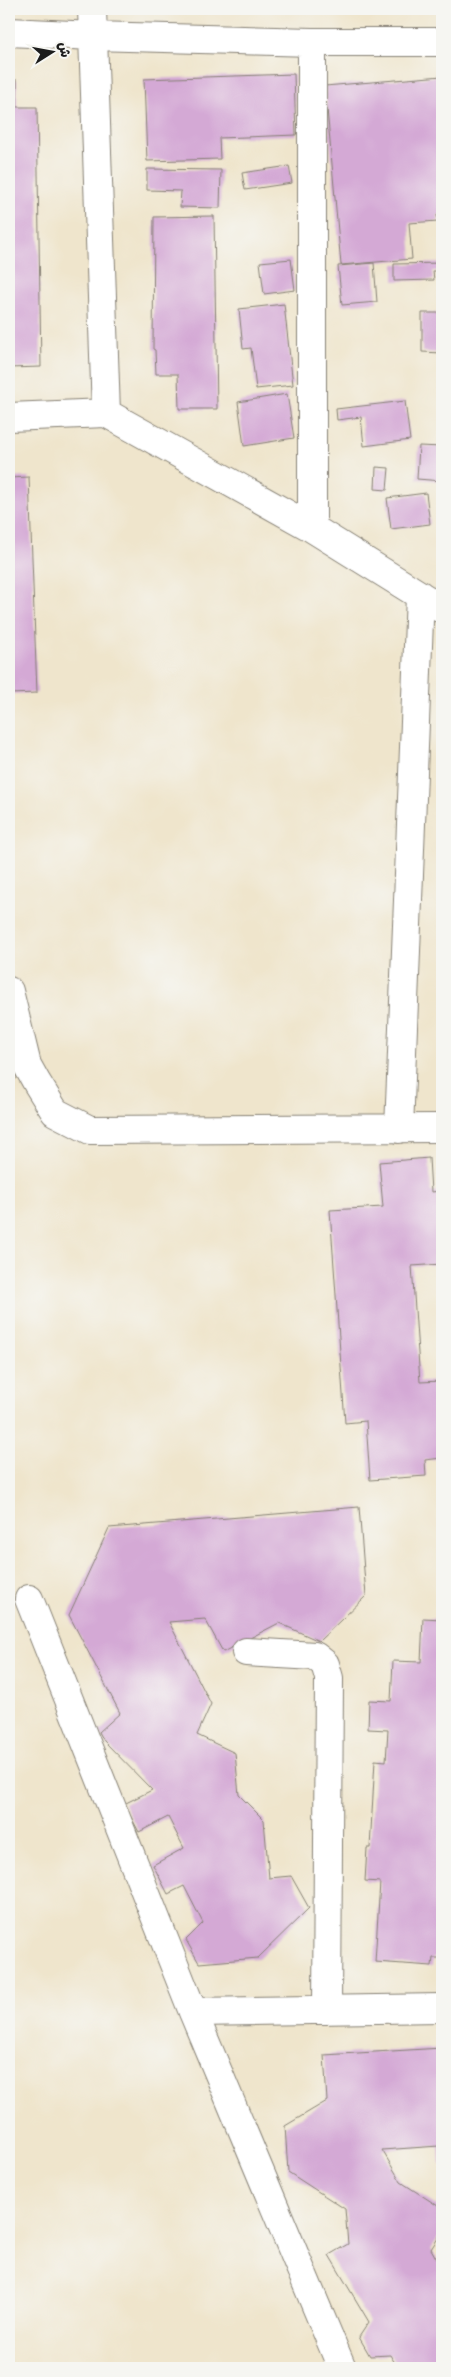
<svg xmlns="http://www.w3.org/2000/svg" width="451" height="2377" viewBox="0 0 451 2377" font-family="Mynerve,'Playpen Sans Arabic',sans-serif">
<rect width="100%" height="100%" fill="#f6f6f2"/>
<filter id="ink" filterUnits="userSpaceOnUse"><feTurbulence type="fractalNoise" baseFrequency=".02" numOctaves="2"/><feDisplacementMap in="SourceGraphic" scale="10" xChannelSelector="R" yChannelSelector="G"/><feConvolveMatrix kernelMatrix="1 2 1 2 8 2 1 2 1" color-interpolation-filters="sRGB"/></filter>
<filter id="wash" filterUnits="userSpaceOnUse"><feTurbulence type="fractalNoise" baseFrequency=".0096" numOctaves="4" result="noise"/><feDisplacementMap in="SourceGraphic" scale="20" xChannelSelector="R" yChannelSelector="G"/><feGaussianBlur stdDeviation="1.12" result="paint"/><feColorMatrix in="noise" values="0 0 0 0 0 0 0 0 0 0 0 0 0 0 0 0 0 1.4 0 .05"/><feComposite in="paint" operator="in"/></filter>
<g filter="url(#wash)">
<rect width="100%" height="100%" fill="#efe5cc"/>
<g id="blocks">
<path fill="#d4a9d5" d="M294 74 296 135 219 138 220 159 147 161 144 79Z
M442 76V215H437L438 221 409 223 412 259 341 265 325 86Z
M9 80H17V107H37L41 367 9 368Z
M289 166 292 183 245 190 242 173Z
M147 169 221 170 220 208 180 207 181 191 147 190Z
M214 216 217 409H179L178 374H156L155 350 153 349 154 217Z
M291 259 295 290 264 294 260 262Z
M374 263 377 302 342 305 338 266Z
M442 263V271H433L434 280 394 281V264Z
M284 304 293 385 256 389 251 348 243 349 239 309Z
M422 313H442V353L422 352Z
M287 394 294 438 244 446 238 402Z
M405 401 410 440 364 446 361 417 337 420 336 409Z
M419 446 442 447V481L417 479Z
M376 467 389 468 387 490 375 489Z
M29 477 37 693 9 694V478Z
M426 493 430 524 391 529 387 498Z
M9 1056 16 1079 9 1082Z
M429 1158 431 1192 442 1191V1264L412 1266 420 1382 442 1381V1458L425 1460 426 1476 370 1480 366 1421 345 1423 330 1210 383 1207 379 1162Z
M359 1507 366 1596 319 1641 279 1623 223 1652 205 1619 169 1622 211 1704 197 1735 235 1753 239 1795 264 1820 269 1878 291 1876 309 1908 258 1958 199 1963 186 1940 203 1923 184 1886 168 1894 153 1865 184 1848 168 1817 139 1832 124 1804 152 1790 104 1741 99 1732 120 1713 69 1615 109 1528Z
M423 1618 442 1619V1958H433L432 1966 375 1962 380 1882 365 1881 367 1848H370L375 1760 386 1761 388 1730 368 1729 369 1700 391 1701 393 1661 421 1662Z
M442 2048V2164L440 2165 439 2146 382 2150 401 2182 438 2206 442 2213V2232L431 2249 439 2263H442V2368H398L390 2355 370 2356 359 2337 369 2322 329 2255 348 2244 345 2209 288 2172 285 2126 327 2101 324 2055Z"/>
</g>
</g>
<g filter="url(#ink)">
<use href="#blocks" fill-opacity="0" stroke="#868074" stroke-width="1"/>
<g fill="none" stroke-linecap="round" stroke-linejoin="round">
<defs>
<path id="minor" d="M9 32 93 36 92 9
M312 42V528
M442 42H312L93 36 106 413 312 528 442 609
M9 417 106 413
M9 991 27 1065 37 1083 55 1112 90 1130 442 1128
M399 1129 420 595
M29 1599 193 2012 342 2368
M246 1652 315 1656 325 1664 329 1678 327 2010
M193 2012 442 2008"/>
</defs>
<use href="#minor" stroke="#868074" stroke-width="30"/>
<use href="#minor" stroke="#fff" stroke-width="28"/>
</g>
</g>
<rect width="451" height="2377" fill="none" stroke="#f6f6f2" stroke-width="30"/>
<g transform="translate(52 52) rotate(79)" stroke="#f6f6f2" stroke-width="4" paint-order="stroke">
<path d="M0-4L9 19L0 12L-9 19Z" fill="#1c1c1c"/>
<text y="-8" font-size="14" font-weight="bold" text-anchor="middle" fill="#1c1c1c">ش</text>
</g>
</svg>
